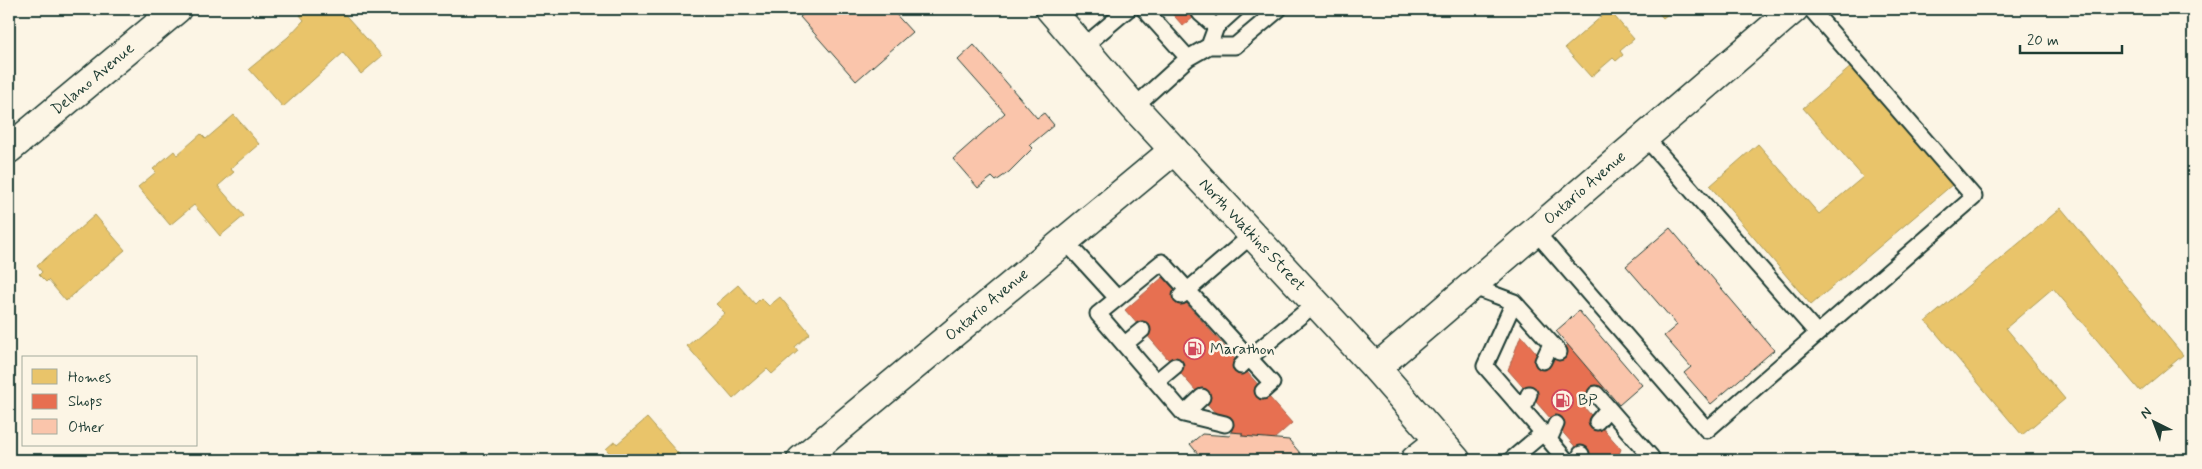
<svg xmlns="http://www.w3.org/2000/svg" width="2202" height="469" viewBox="0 0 2202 469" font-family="Mynerve,sans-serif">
<rect width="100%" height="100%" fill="#fcf5e5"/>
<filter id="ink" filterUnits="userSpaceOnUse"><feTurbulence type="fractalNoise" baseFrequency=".02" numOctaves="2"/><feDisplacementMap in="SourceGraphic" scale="10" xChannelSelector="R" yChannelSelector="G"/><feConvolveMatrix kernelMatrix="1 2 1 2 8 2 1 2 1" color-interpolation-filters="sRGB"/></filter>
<g filter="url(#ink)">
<path fill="#e9c46a" stroke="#ac9c5a" d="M307 9 317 11 340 9 382 56 361 74 343 53 283 107 249 69 288 37 304 20 300 15Z
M1655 9H1674L1663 18Z
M1609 10 1634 39 1620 51 1623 55 1616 61 1613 58 1591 77 1565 48Z
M1852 66 1953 184 1811 305 1710 186 1758 144 1819 214 1863 177 1803 108Z
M234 115 259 144 230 169 234 172 218 186 244 216 220 236 194 205 170 225 138 187 156 172 153 169 174 151 177 155 201 134 206 139Z
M2061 208 2183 355 2140 391 2053 288 2006 328 2065 399 2022 435 1926 321Z
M95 215 125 250 66 301 48 280 46 282 39 275 42 272 37 266Z
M738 285 755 304 761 298 769 306 780 297 810 333 795 347 798 351 772 374 767 369 733 399 687 346 725 313 716 304Z
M647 418 683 459 681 460H616L606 449 615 441 617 444Z"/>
<path fill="#e76f51" stroke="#ab6048" d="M1168 9H1204L1183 26Z
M1163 277 1292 423 1274 439 1242 436V433L1232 432 1125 310Z
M1521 335 1546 364 1572 341 1609 383 1583 406 1621 449 1617 460H1587L1508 370Z"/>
<path fill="#fac5ab" stroke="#1f3d34" d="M809 9H891L912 32 856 81 800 17Z
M974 45 1037 118 1044 113 1054 125 1030 145 1033 148 1009 172 996 181 992 177 978 188 953 159 1005 113 958 60Z
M1670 228 1774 350 1711 404 1684 373 1691 367 1664 336 1677 325 1626 266Z
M1579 311 1642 385 1619 405 1556 331Z
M1231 432 1242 433V436L1289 440 1306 460H1203L1190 444 1202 434 1230 436Z"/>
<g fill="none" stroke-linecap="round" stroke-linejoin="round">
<defs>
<path id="service" d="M1144 9 1188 58
M1200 13 1216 27
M1209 46H1235L1279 9
M1083 47 1128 9
M1134 107 1188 58 1209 46 1216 27 1236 9
M1645 137 1817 333
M1535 231 1707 430 1974 197 1811 9
M1065 241 1117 298
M1471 286 1514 302 1559 352
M1181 296 1252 235
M1125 344 1142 330
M1543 361 1551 344
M1241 366 1249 358 1272 383 1263 391
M1157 381 1175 366
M1596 394 1651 457 1647 460
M1523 409 1529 394
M1184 414 1202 397
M1597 422 1608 409
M1225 424 1184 414 1098 314 1162 262 1249 358 1316 303
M1543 433 1566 460
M1549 440 1556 424
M1511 460 1543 433 1485 366 1514 302
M1579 460 1581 454"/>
<path id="minor" d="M1376 368 1794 9
M801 460 1174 150
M1415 460 1439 441"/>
<path id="secondary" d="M1050 9 1134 107 1376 368 1456 460
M9 149 177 9"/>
</defs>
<use href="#service" stroke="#1f3d34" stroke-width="19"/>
<use href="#minor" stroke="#1f3d34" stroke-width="31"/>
<use href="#secondary" stroke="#1f3d34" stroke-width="31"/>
<use href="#service" stroke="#fcf5e5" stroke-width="15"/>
<use href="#minor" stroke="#fcf5e5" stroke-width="28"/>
<use href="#secondary" stroke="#fcf5e5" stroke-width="28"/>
</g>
</g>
<defs>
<symbol id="fuel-ring" viewBox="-11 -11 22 22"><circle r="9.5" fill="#fcf5e5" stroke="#d1495b" stroke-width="1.5"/><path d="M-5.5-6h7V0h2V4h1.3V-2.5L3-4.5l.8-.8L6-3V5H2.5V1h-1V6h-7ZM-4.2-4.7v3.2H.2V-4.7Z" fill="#d1495b"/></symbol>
</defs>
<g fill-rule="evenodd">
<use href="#fuel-ring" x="1182" y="336" width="25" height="25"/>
<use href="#fuel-ring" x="1550" y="388" width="25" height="25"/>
</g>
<g text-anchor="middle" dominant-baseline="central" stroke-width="5" stroke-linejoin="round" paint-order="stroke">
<g font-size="16" fill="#1f3d34" stroke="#fcf5e5">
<text transform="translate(93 79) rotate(-40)">Delano Avenue</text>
<text transform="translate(1585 188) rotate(-41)">Ontario Avenue</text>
<text transform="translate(1252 235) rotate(47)">North Watkins Street</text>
<text transform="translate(987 305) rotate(-40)">Ontario Avenue</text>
</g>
<g font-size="16" fill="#1f3d34" stroke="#fcf5e5" text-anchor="start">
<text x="1210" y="349">Marathon</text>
<text x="1578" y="400">BP</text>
</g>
</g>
<rect width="2202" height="469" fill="none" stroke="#fcf5e5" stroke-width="30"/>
<rect x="15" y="15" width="2172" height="439" fill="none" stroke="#1f3d34" stroke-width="2" filter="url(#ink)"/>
<rect x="22" y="356" width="175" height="90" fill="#fcf5e5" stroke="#a4ab9e"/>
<rect x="32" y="369" width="25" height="15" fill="#e9c46a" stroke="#a4ab9e"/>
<text x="68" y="382" font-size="15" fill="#1f3d34">Homes</text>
<rect x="32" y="394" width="25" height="15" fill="#e76f51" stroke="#a4ab9e"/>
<text x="68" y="406" font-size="15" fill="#1f3d34">Shops</text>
<rect x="32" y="419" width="25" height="15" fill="#fac5ab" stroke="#a4ab9e"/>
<text x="68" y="432" font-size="15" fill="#1f3d34">Other</text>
<g transform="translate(2154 422) rotate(318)" stroke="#fcf5e5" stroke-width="4" paint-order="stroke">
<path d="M0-4L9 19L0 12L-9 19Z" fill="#1f3d34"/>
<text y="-8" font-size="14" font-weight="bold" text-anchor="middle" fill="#1f3d34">N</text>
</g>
<path d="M2020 45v8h102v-8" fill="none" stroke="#1f3d34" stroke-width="2.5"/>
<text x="2027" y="45" font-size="15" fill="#1f3d34" stroke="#fcf5e5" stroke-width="4" paint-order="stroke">20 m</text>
</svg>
